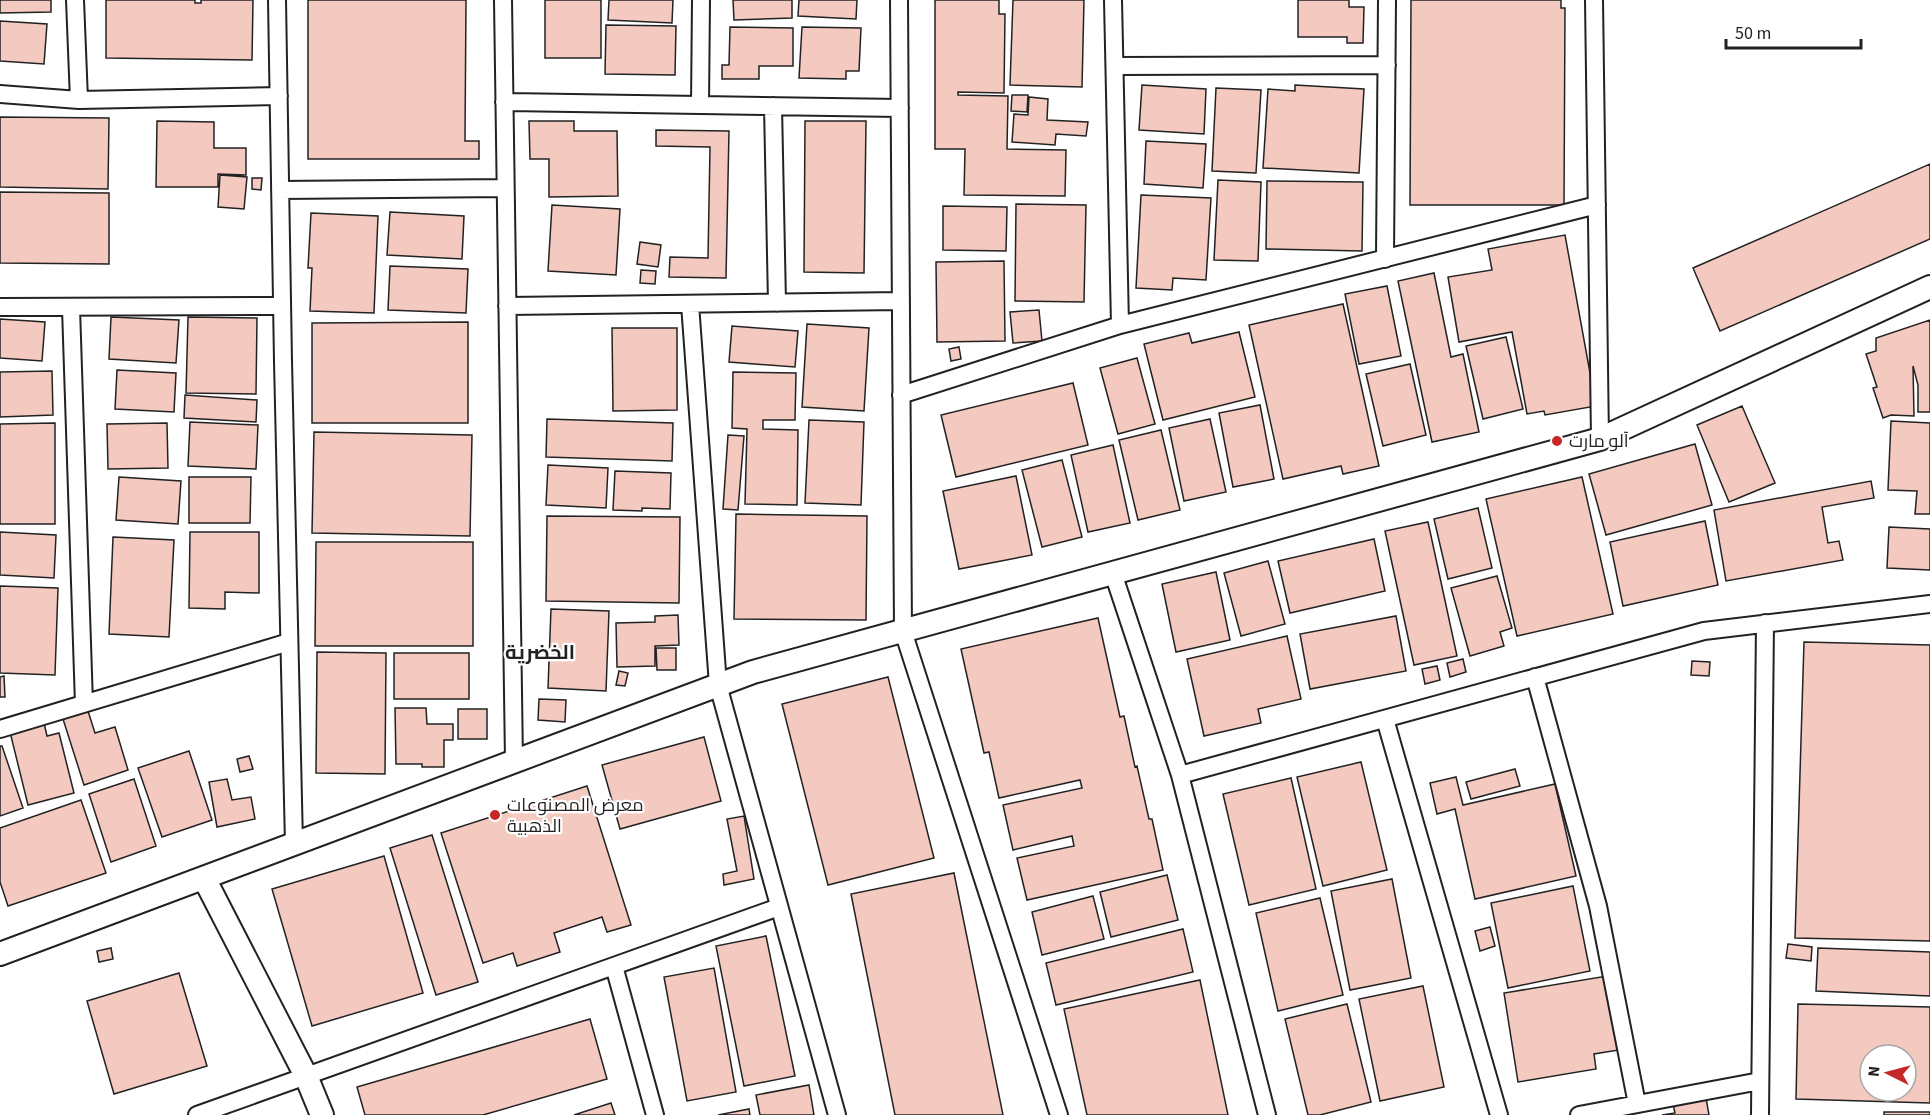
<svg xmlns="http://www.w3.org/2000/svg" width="1930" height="1115" viewBox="0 0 1930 1115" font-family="'Source Sans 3',Cairo,sans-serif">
<rect width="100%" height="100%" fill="#fff"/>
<path fill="#f3c9c0" stroke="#222" stroke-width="1.5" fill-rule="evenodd" d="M0 0H51V12L0 13Z
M106 0H195V3H201V0H253L252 60 106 58Z
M308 0H466L465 141H479V159H308Z
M545 0H601V58H545Z
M609 0H673L672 23 608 20Z
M733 0H792V18L734 20Z
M799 0H857L856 19 798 16Z
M935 0H999V14H1005L1004 93 958 92V95L1008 96 1007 149 1066 150 1065 196 964 195 965 149H935Z
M1013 0H1084L1082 87 1010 85Z
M1298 0H1349V7H1364L1363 43H1347V37H1298Z
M1411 0H1561V8H1565L1564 205H1410Z
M0 21 47 24 44 64 0 61Z
M606 25 676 26 675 75 605 74Z
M730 27 793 28V66H759V79H722V65H729Z
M802 27 861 28 859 71H846V79L799 78Z
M1142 85 1206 89 1204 134 1139 130Z
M1295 85 1364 89 1359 173 1263 168 1268 89 1295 91Z
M1216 88 1261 90 1256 173 1212 171Z
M1012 95H1028L1027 112 1011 111Z
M1029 97 1048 99 1047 120 1088 122 1086 136 1056 134 1055 145 1012 142 1014 114 1028 115Z
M0 117 109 118 108 189 0 187Z
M157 121 214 122V148H246V175L218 174V187H156Z
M529 121H574V131H617L618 196 549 197V159H530Z
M805 121H866L864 273 804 272Z
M656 130 729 131 726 278 669 277 670 257 708 258 710 147 656 146Z
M1146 141 1206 144 1203 188 1144 184Z
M1930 164V239L1720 331 1693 268Z
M220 175 247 177 244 209 218 207Z
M252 178H262L261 190 252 189Z
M1218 180 1261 182 1258 261 1214 260Z
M1267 181 1363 182 1362 251 1266 249Z
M0 192 109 193V264L0 263Z
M1141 195 1211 198 1206 280 1173 278 1172 290 1136 288Z
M1016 204 1086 205 1084 302 1015 301Z
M552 205 620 209 616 275 548 271Z
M943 206 1007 207 1006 251 943 250Z
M390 212 464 216 462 259 387 255Z
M311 213 378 216 374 313 310 311 312 268H308Z
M1565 235 1596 406 1545 415 1544 411 1527 414 1512 332 1459 342 1448 277 1492 270 1488 249Z
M640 242 661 245 658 267 637 264Z
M1004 261 1005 341 937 342 936 262Z
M390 266 468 269 466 313 388 310Z
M641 270 656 271 655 284 640 283Z
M1434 273 1451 357 1463 354 1479 432 1432 442 1398 281Z
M1387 286 1401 356 1359 364 1345 294Z
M1343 304 1379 466 1343 474 1341 466 1283 479 1249 325Z
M1039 310 1042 341 1013 343 1010 312Z
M111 317 179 320 176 363 109 359Z
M188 317 257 318 256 394 186 393Z
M0 319 45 322 42 361 0 358Z
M1930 320V412H1918V385L1913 366 1914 416 1891 415 1883 418 1873 388 1877 387 1866 354 1876 351V338Z
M468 322V423H312V323Z
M807 324 869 328 864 411 802 407Z
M732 326 798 331 795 367 729 362Z
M612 328H677V410L613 411Z
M1239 332 1255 397 1163 420 1144 344 1189 333 1192 343Z
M1506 337 1523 409 1483 419 1466 346Z
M959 347 961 359 951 361 949 349Z
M1137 358 1155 424 1118 434 1100 368Z
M1410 364 1426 435 1383 446 1366 374Z
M117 370 176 373 174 412 115 409Z
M52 371 53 415 0 417V372Z
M733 372 796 373 795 420H763V429L798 430 797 505 745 504 747 429 732 428Z
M1073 383 1088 445 956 477 941 415Z
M185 395 257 400 256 422 184 418Z
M1260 405 1274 479 1233 487 1219 413Z
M1742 406 1775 483 1729 502 1697 425Z
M547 419 673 423 672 461 546 457Z
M1210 419 1226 492 1184 501 1169 428Z
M809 420 864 422 861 505 805 503Z
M1891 421 1930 423V514H1915L1917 491 1888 490Z
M190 422 258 425 256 469 188 466Z
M55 423V524H0V424Z
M167 423 168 468 108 469 107 424Z
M1161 430 1180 510 1138 520 1119 440Z
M314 432 472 435 470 536 312 533Z
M728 435 744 436 738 510 723 509Z
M1695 444 1712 505 1606 535 1589 474Z
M1113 445 1130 523 1088 532 1071 455Z
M1062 460 1082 537 1042 547 1022 470Z
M548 465 608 468 606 508 546 505Z
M615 471 671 473 670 509 642 508V511L613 510Z
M1016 476 1032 555 959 569 943 491Z
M119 477 181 481 178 524 116 520Z
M189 477H251L250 523H189Z
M1582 477 1613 614 1517 636 1486 499Z
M1871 481 1874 498 1822 507 1828 543 1839 541 1843 560 1726 581 1714 510Z
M1478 508 1492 568 1448 579 1434 519Z
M736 514 867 516 866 620 734 619Z
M547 516 680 517 679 603 546 601Z
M1705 521 1718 585 1623 606 1610 542Z
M1428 522 1457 656 1414 665 1385 531Z
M1889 527 1930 529V570L1887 568Z
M0 532 56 535 54 578 0 575Z
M190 532H259V593L225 592V609L189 608Z
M113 537 174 540 169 637 109 634Z
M1374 539 1385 591 1290 613 1278 561Z
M316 542H473V646H315Z
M1268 561 1285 624 1241 636 1224 573Z
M1216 572 1230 640 1176 652 1162 584Z
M1497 576 1512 628 1500 632 1504 646 1470 656 1451 588Z
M0 586 58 588 55 675 0 673Z
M551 609 609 611 606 691 548 688Z
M678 615 679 645 655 646V666L617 667 616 623 655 622V616Z
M1396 616 1406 671 1310 689 1300 634Z
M1098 618 1120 717 1124 716 1135 767 1137 766 1149 819H1152L1163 870 1027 900 1017 858 1074 846 1072 836 1013 850 1003 805 1082 788 1080 780 999 798 989 752 984 753 961 649Z
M1287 636 1301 699 1258 709 1261 723 1204 736 1187 659Z
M1804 642 1930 645V941L1795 938Z
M656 648H676V670H657Z
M317 652 386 653 385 774 316 773Z
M394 653H469V699H394Z
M1463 659 1466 672 1450 677 1447 663Z
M1692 661 1710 662 1709 676 1691 675Z
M1437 666 1440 680 1425 684 1422 669Z
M619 671 628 673 625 686 616 685Z
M4 676 5 697H0V677Z
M888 677 934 858 828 885 782 704Z
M539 699 566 700 565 722 538 720Z
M395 708H426L427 724H453V740H444V767H422V764H396Z
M458 709H487V739H458Z
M88 711 95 733 115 727 128 770 84 785 63 719Z
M44 723 47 736 59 733 74 793 28 805 10 732Z
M704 737 721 801 620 829 602 765Z
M0 746H2L23 808 0 816Z
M189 751 212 820 162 837 138 768Z
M249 756 253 769 240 772 237 759Z
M1361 762 1387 870 1323 886 1297 777Z
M1515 769 1520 786 1471 799 1466 782Z
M1456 777 1463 805 1555 784 1576 876 1475 899 1455 809 1437 814 1430 783Z
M1291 778 1316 889 1249 905 1223 794Z
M134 779 156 846 111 862 89 794Z
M227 779 232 800 251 797 255 819 217 827 209 782Z
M587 786 631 925 607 932 602 917 554 933 560 952 517 966 513 953 483 963 441 833Z
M81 800 106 873 8 906 0 882V828Z
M744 816 754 879 724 885 723 874 737 871 727 819Z
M432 835 478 982 436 995 390 848Z
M384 856 423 993 312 1026 272 889Z
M954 873 1003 1115H895L851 894Z
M1167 875 1178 920 1111 937 1100 892Z
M1392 879 1411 978 1350 990 1331 891Z
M1573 886 1590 971 1508 988 1491 903Z
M1093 896 1104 939 1042 955 1032 912Z
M1320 898 1343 995 1278 1011 1256 913Z
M1490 927 1495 946 1480 951 1475 931Z
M1183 929 1193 972 1056 1005 1046 963Z
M766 936 795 1076 744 1086 716 946Z
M1788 944 1812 947 1811 961 1786 958Z
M111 948 113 959 99 962 97 951Z
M1818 948 1930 952V996L1816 991Z
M714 968 736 1092 687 1101 664 977Z
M179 973 207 1066 114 1094 87 1001Z
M1607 976 1619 1050 1594 1054 1596 1069 1518 1082 1504 993Z
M1200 980 1228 1115H1087L1064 1009Z
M1423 986 1444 1087 1380 1101 1359 999Z
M1347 1004 1371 1102 1320 1115H1308L1285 1019Z
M1798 1004 1930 1007V1103L1796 1099ZM1870 1055H1906V1091H1870Z
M590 1019 607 1079 483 1115H365L357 1087Z
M809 1085 814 1115H760L756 1095Z
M1706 1098 1709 1115H1662L1675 1113 1673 1104Z
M611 1103 615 1115H574Z
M749 1109 750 1115H718Z
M1884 1112H1930V1115H1884Z"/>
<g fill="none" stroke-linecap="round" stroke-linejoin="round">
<defs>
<path id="street" d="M277 0 283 361 294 844
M503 0 514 761
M899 0 903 631 1059 1115
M1113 0 1120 325
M1594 0 1600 439
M1115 66 1387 65
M0 94 79 100 75 0
M79 100 279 96
M504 102 900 108
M700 105 701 0
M773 106 777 303
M280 190 505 188
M1385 259 1387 0
M690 304 718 685 837 1115
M507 306 901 301
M0 307 282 306
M71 308 84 704
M901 395 1120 325 1597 205
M1113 573 1180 775 1267 1115
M1535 677 1598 906 1637 1104
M1385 719 1499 1115
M0 729 289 642
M1180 775 1704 631 1930 604
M614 966 655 1115
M197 1115 779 907
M1579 1115 1760 1081
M1760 1115 1765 623"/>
<path id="secondary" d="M204 878 306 1076 322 1115
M0 954 753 672 1600 439 1930 287"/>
</defs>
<use href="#street" stroke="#222" stroke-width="20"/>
<use href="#secondary" stroke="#222" stroke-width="26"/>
<use href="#street" stroke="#fff" stroke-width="16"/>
<use href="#secondary" stroke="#fff" stroke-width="22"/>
</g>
<g fill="#c62828" stroke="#fff" stroke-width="2">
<circle cx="1557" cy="441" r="6"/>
<circle cx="495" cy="815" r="6"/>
</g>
<g text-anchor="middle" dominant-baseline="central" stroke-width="4.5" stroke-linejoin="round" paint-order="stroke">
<g font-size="18" fill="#222" stroke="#fff" text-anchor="start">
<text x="1569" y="441">آلو مارت</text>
<text x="507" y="805">معرض المصنوعات<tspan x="507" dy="21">الذهبية</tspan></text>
</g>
<g font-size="20" font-weight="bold" fill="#222" stroke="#fff">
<text x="540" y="653">الخضرية</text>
</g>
</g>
<g transform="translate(1888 1073) rotate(276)"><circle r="28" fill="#ffffff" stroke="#a7a7a7" stroke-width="1.5"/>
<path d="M0-4.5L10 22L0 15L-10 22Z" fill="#c62828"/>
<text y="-9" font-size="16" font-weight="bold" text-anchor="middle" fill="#222222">N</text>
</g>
<path d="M1726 39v9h135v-9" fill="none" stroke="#222222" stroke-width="3"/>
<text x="1735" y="39" font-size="18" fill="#222222" stroke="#ffffff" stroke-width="4.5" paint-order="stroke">50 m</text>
</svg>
